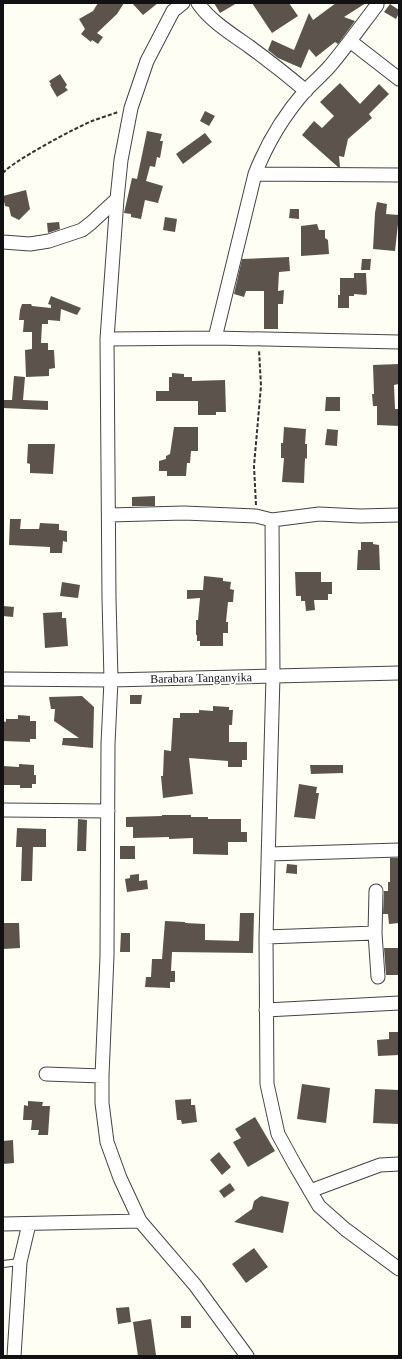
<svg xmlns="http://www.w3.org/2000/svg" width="402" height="1359" viewBox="0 0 402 1359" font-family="Georgia,serif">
<rect width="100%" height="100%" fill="#fffef5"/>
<path fill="#5b534c" d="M98 3H124L117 14 97 33 103 37 98 44 92 40 91 42 81 34 85 29 79 19 93 11Z
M132 3H158L143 15Z
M214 3H237L220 13Z
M252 3H289L298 16 272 33Z
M336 3H366L344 17 355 21 338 44 335 42 316 57 309 49 301 68 278 58 268 50 272 40 294 50 309 13 313 20Z
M390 4 399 10V13L396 19 384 12Z
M60 74 67 85 65 87 68 90 57 97 50 85 51 84 49 81Z
M340 83 360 104 379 84 389 94 369 114 372 118 348 139 344 157 339 156 340 167H338L302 135 314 121 322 128 334 116 320 102Z
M205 111 215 116 209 126 200 121Z
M147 131 162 134 160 141H163L160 158 157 157 155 167 150 166 146 181 163 186 158 203 145 200 141 219 131 217V214L124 213 132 178 137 179Z
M205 133 212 142 183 164 176 154Z
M26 190 30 209 19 220 11 216 9 207 5 206 3 196Z
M377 202 387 204 386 214 399 215 395 251 373 249 375 213Z
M290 209H299V219L289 218Z
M165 217 177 219 175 232 163 230Z
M59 222 60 229 48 233 47 223Z
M317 224 319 230H325V238L328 240 329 254 301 256V226Z
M289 257 290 271 279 272 278 291 284 290 283 304H278V329H264V291H246L244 297 234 294 242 259Z
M362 259H371L370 270H361Z
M354 273H366L367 293 366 295 354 294V296H349V308H338V295H340V278H354Z
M51 296 81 308 77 315 61 309 60 321 48 320V324H42L41 343H48V350H54L55 368 49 369V376L26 377 25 350 32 349V332H23L24 320H19L20 310 22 304H31L32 306 51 308V305L48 304Z
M399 364V384L394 385 395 409H399V426L377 425V406H373L372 394H374L373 365Z
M172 373 184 374V377H192V381L225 380 226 412H216V415H198V401H156V391H169V377H172Z
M14 376 25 377 23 400 48 401V410L3 408V400H12Z
M326 397H340V411H325Z
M174 427H198V451H191L190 463H187L186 476H167V471H159V461L166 459V456L170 454Z
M284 427 306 429 305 444H307V459L305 458 304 483 282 482 284 458H281V443H283Z
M327 429 338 430 337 446 325 445Z
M28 444H55L53 474 30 473V464L27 463Z
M155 496V506H132V497Z
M10 519H21L20 529H39L40 523 59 524V530L67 531V542L63 541 62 553H50V547L9 545Z
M361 542H373V544L379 545 380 570H357L358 550H361Z
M295 572H321V582H332V594H328V600H314L315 610 306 611 305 601H301V596H296Z
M204 576 223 578V581L231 582 230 589 234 590 233 602H228L226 622H228V633H223V646H200V641H197V635H196V620H198L200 598 187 599V590H203Z
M62 582 80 585 78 598 60 596Z
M3 606 14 607 13 617 3 616Z
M62 612V618H66L68 646 45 648 43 613Z
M130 695H142L141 704H130Z
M82 696 94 707 93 748 62 745 63 738H79L54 721 55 709H51L49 697Z
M213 706 229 707V710H233L232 725H229V742H247V760H242V767H228V761L189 758 193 794 163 798 161 776H163L164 750 171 751 173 718H180V713H199V710L213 711Z
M18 715 30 716V721H36V739H30V742L3 741V721L6 722V719H18Z
M19 764 34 765V775H36V784H32V788H20V785H3V766L19 767Z
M310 765H343V773L311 774Z
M299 784 317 787 316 793H319L315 819 294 817Z
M162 815H191V817H208V819H241V832H247V842H228V855L193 854V838L169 839V837L133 838V827H126V817L162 816Z
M78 819 87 820 86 851H77Z
M17 828 46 829V847H33L32 881H21L22 847H16Z
M120 846H135V859H120Z
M390 858H399V923L389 924 388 914H383L384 891H388V882H390Z
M287 864 297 865V874L286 873Z
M139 874V881L147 880 148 889 127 892 125 879 130 878V875Z
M240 913H254L253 953 172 952 171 971H175V982H170V988L145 987 146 977H151L152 959H162L165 921 185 922V923L205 924V940L239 941Z
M3 923H19L20 948 3 949Z
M121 933H130V952H120Z
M384 948H399V975H386Z
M389 1032H399V1055L378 1056 377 1040 389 1039Z
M302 1084 330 1088 326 1123 297 1119Z
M375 1089 399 1090V1124L373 1123Z
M191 1099V1105H195L197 1122 182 1124 181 1120H177L175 1100Z
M28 1101 43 1102 42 1106H50L48 1135H38L39 1130H31L32 1120H23L24 1105 28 1106Z
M255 1117 275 1151 248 1167 233 1142 241 1138 235 1129Z
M13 1140 14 1163 3 1164V1141Z
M219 1152 231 1167 222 1175 210 1160Z
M230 1183 235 1190 224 1198 219 1191Z
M261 1196 289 1202 283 1233 234 1222 252 1209 254 1201Z
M254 1248 268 1267 246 1283 232 1264Z
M129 1307 131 1322 118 1324 116 1308Z
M181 1316H191V1328H181Z
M151 1319 156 1355 138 1356 133 1322Z"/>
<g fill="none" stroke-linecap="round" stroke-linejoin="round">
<defs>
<path id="service" d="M3 1264 20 1262"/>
<path id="minor" d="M183 3 173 11 147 61 131 108 121 160 117 199 107 339 109 598 111 680 108 744 107 956 102 1076V1103L107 1142 120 1178 140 1221 195 1285 247 1356
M198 3C209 20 233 35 250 47 269 61 287 75 306 91
M350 41 399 79
M255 174 399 175
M3 242 30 244 49 241 82 230 91 223 117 199
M215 338 255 174C267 143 284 115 306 90 314 82 322 75 330 66 346 47 361 26 377 5
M107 339 215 338 399 342
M109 515 184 513 256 516 272 520 319 514 360 516 399 515
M272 520 273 676 266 937 267 1084 278 1134 295 1165 319 1206 345 1229 399 1269
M3 679 111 680 399 673
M3 810 108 811
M269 854 399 850
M376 891 375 933 378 977
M266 937 375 933
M266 1010 399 1003
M46 1074 102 1076
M310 1191 380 1165 399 1164
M3 1224 140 1221
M14 1356 20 1262 29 1224"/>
</defs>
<use href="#service" stroke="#444" stroke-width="8"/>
<use href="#minor" stroke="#444" stroke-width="15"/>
<path stroke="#333" stroke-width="2" stroke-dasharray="4 2" stroke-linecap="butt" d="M3 173C11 162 77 127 92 121 100 118 110 115 118 112
M256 505 254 466 261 386 259 350"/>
<use href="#service" stroke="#fff" stroke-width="6"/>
<use href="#minor" stroke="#fff" stroke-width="13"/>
</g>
<g text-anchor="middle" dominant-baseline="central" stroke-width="4" stroke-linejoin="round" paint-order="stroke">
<g font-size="12" fill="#111" stroke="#fff">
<text transform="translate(201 678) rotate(-1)">Barabara Tanganyika</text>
</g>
</g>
<rect width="402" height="1359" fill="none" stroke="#111111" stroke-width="8"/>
</svg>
